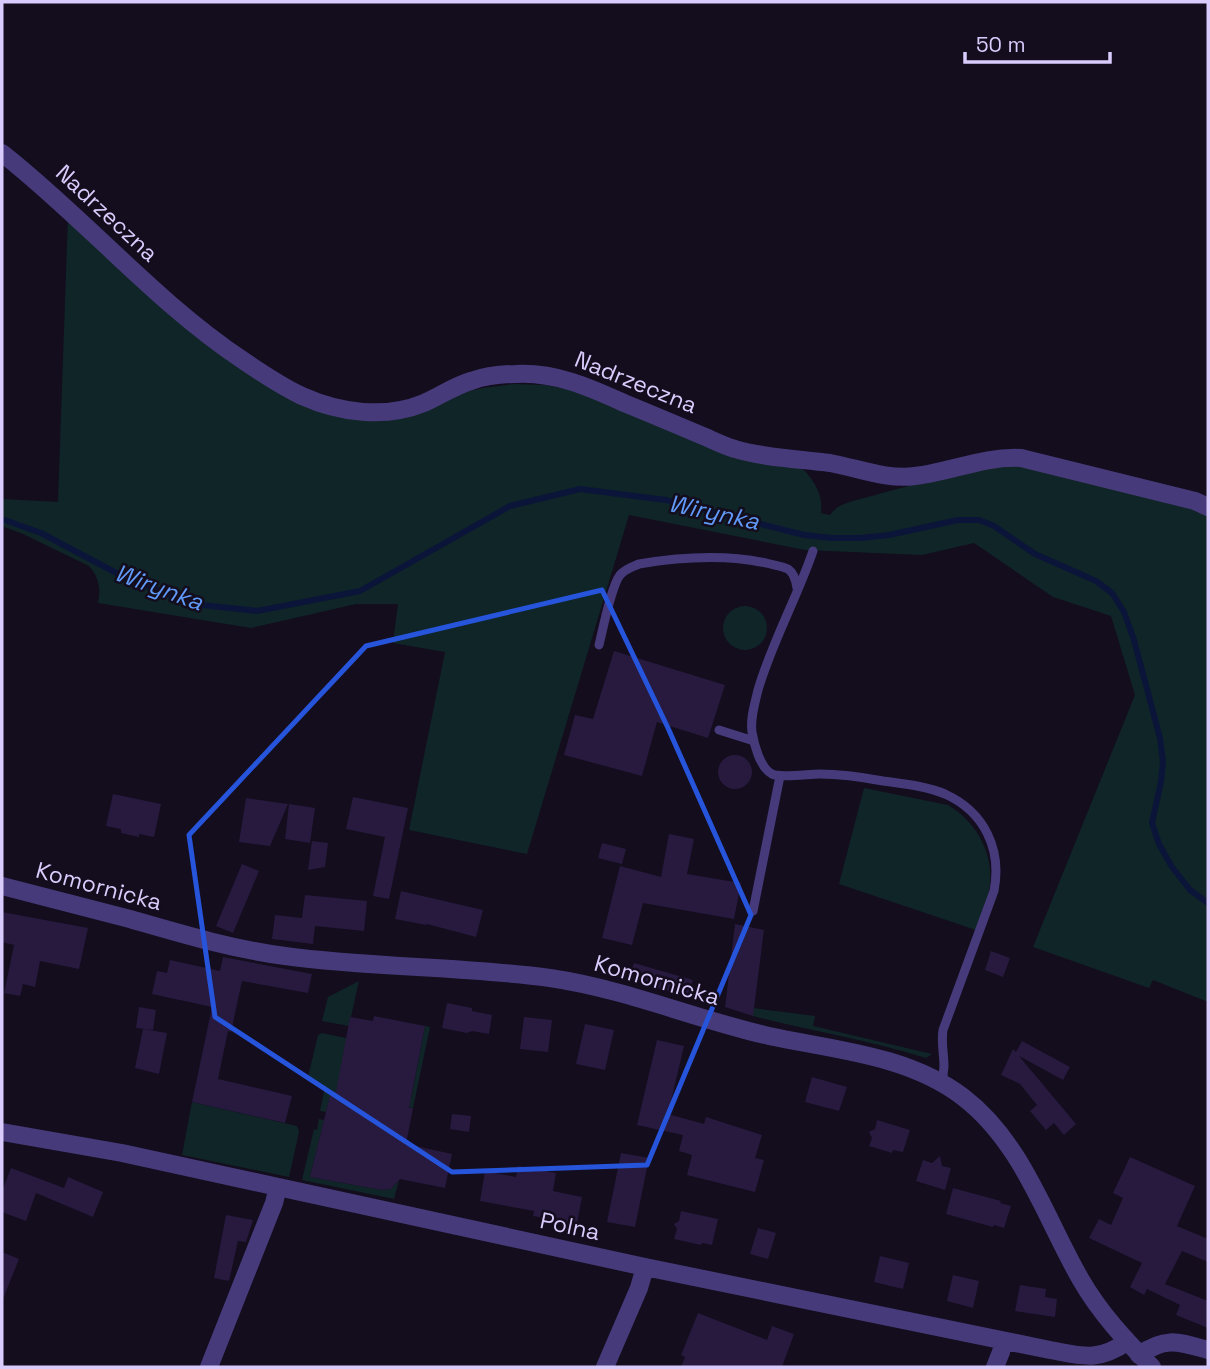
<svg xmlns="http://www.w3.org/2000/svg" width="1210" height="1369" viewBox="0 0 1210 1369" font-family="'Space Grotesk',sans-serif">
<rect width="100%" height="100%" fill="#130d1e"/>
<path fill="#102527" d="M68 216 165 309 346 416 483 388 513 384 546 385 571 390 804 470C816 483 823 496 821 513L830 515C836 506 844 504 853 501L993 463 1015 465 1208 512V1002L1153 980 1149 988 1033 947 1135 695 1111 616 1053 597 974 543 922 555 805 550 629 515 527 854 409 830 445 652 393 643 398 604H356L251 628 98 603C101 589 99 577 89 566L23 534 2 526V499L58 502Z
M723 628a22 22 0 1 1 44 0a22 22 0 1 1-44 0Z
M864 788 948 805C975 821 993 851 990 883 989 899 982 915 976 930L839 884Z
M359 981 349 1026 322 1021 328 997Z
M753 1008 815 1016 813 1026 932 1054 926 1058C869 1040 810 1031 753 1016Z
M425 1026 430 1027 413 1108 331 1092 326 1112 320 1111 325 1087 311 1083 308 1077 318 1035 322 1033 346 1038 411 1099Z
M192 1102 297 1126 299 1132 289 1177 182 1155Z
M319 1119 324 1120 310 1177 382 1190 391 1189 399 1180 394 1199 302 1180 314 1129 317 1130Z"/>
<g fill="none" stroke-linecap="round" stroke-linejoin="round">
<path stroke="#0b1539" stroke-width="6" d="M2 519 41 533 122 576 193 604 257 611 360 591 510 506 580 489 666 500 804 535 832 538H860L889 535 958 520H979L994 526 1035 554 1096 581 1112 593 1124 612 1134 640 1160 738 1163 762 1161 782 1152 823 1159 844 1172 867 1190 890 1208 903"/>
</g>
<path fill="#271a3e" d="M614 651 725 685 708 738 657 722 642 776 564 755 575 715 593 719Z
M718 772a17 17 0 1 1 34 0a17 17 0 1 1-34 0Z
M113 794 161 804 154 837 139 834V837L121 833V829L106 826Z
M353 797 408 808 389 899 373 896 385 837 346 829Z
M246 798 288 804 270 846 239 842Z
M289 804 315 808 310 843 285 839Z
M669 834 694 839 687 874 741 883 734 919 643 903 632 945 602 938 620 866 661 877Z
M312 841 328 843 325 867 308 870Z
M602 843 626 849 622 864 598 858Z
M242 864 259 871 233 933 216 926Z
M401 891 483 910 476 937 427 924 426 925 395 919Z
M305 895 367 901 364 931 315 926 313 944 272 939 275 915 302 918Z
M2 912 88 928 79 969 40 961 35 987 23 984 20 996 4 993 14 945 2 942Z
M735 924 764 930 753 1016 725 1007Z
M991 951 1010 958 1003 977 985 970Z
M223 957 312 974 308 993 242 981 231 1032 228 1031 218 1079 292 1096 285 1123 192 1102 212 1007 152 994 157 971 167 973 170 960 220 971Z
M634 963 693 980 688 997 628 979Z
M447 1003 472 1008V1011L492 1015 489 1034 472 1031 467 1033 442 1028Z
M139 1007 156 1010 153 1030 136 1028Z
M374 1016 425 1026 409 1108H413L406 1144 452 1154 445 1188 400 1179 391 1189 382 1190 310 1177 331 1091 336 1092 350 1017 373 1021Z
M524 1017 552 1020 548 1052 520 1049Z
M585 1024 614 1030 605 1070 576 1064Z
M143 1029 167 1033 159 1074 135 1068Z
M657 1040 684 1046 668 1114 704 1124 706 1117 762 1135 755 1158 764 1160 755 1192 687 1175 692 1155 679 1151 683 1135 637 1125Z
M1022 1041 1070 1067 1063 1080 1019 1056 1076 1124 1064 1135 1054 1123 1046 1130 1030 1111 1037 1105 1020 1084 1001 1075 1013 1049 1016 1052Z
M812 1077 847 1087 839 1111 805 1102Z
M452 1114 471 1116 469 1132 450 1129Z
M877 1120 910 1130 903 1152 893 1150 892 1153 869 1146 872 1138 869 1132 875 1129Z
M621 1153 649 1158 635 1227 607 1222Z
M940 1156 942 1166 951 1168 945 1190 916 1181 923 1160 932 1163Z
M1130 1157 1195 1186 1177 1226 1208 1239V1262L1182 1251 1165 1284 1208 1301V1328L1176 1315 1180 1305 1147 1289 1144 1295 1130 1287 1142 1263 1089 1238 1099 1219 1111 1225 1123 1198 1113 1193Z
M518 1166 556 1173 553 1191 582 1197 577 1224 533 1216 534 1211 480 1201 485 1171 516 1177Z
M11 1168 64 1188 68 1177 103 1192 93 1217 36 1193 26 1221 2 1212V1191Z
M953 1188 1001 1201 1000 1203 1011 1206 1004 1228 994 1225 993 1227 946 1214Z
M681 1211 718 1219 712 1245 702 1243 701 1245 674 1239 677 1229 674 1224 679 1221Z
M226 1215 253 1220 246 1242 238 1241 229 1281 214 1278Z
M758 1228 776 1233 768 1259 750 1254Z
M2 1252 19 1259 3 1299H2Z
M880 1256 909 1263 903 1289 874 1282Z
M953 1275 979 1281 973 1308 947 1301Z
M1020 1285 1046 1289 1045 1297 1057 1299 1055 1317 1015 1311Z
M698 1313 767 1340 772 1326 794 1334 782 1367H681L685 1357 681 1355Z"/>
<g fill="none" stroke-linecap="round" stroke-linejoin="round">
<path stroke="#473a7a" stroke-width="9" d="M813 551C797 598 772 642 758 690 755 703 750 718 752 732 754 744 760 768 772 774 779 778 809 774 819 774 841 774 862 777 883 781 904 784 926 786 945 794 985 812 1002 850 994 891L943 1030C940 1048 948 1065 941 1082
M599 645C603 629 611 587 620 575 625 569 632 567 639 564 681 557 724 554 766 563 773 565 782 566 788 569 794 573 796 581 797 588
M719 730 754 741
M753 911 780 776"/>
<path stroke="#473a7a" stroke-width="18" d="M2 153C86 219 155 302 244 361 263 374 281 386 302 396 340 413 385 419 424 403 440 396 454 386 471 381 485 376 501 374 516 374 555 372 589 387 624 403 651 414 677 425 703 436 713 440 724 446 735 449 764 458 800 459 830 463 858 468 887 480 915 476 950 472 984 456 1021 458L1195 501 1208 507
M2 1132 122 1153 645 1267 1050 1350C1083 1356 1097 1362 1127 1342
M1139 1355C1166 1336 1179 1342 1208 1350
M209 1367 274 1203 278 1187
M605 1367 639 1288 645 1267
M995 1367 1001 1352 1003 1341"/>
<path stroke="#473a7a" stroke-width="18" d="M2 886C45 897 88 908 130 919 182 934 232 949 285 956 373 968 463 966 550 978 625 989 695 1019 769 1036 834 1050 908 1055 963 1097 1023 1143 1045 1218 1081 1280 1100 1313 1126 1341 1152 1367"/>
</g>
<path fill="none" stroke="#2654da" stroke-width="5" stroke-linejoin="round" d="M602 590 668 728 751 915 647 1165 452 1172 215 1017 189 835 366 646Z"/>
<g text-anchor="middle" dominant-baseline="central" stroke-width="5" stroke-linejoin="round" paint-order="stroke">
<g font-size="23" fill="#d9ccfc" stroke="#130d1e">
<text transform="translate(107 213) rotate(43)">Nadrzeczna</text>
<text transform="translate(636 382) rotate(22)">Nadrzeczna</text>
<text transform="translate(99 886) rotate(15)">Komornicka</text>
<text transform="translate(657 980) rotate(16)">Komornicka</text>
<text transform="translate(570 1226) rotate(12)">Polna</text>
</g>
<g font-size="24" font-style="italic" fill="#6099f7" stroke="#130d1e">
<text transform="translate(714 512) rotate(12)">Wirynka</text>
<text transform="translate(159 587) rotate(20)">Wirynka</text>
</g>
</g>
<rect width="1210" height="1369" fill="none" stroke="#d9ccfc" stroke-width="7"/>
<path d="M965 52v10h145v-10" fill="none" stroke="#d9ccfc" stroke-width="3.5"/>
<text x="976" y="52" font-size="21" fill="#d9ccfc" stroke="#130d1e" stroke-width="5" paint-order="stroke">50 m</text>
</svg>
